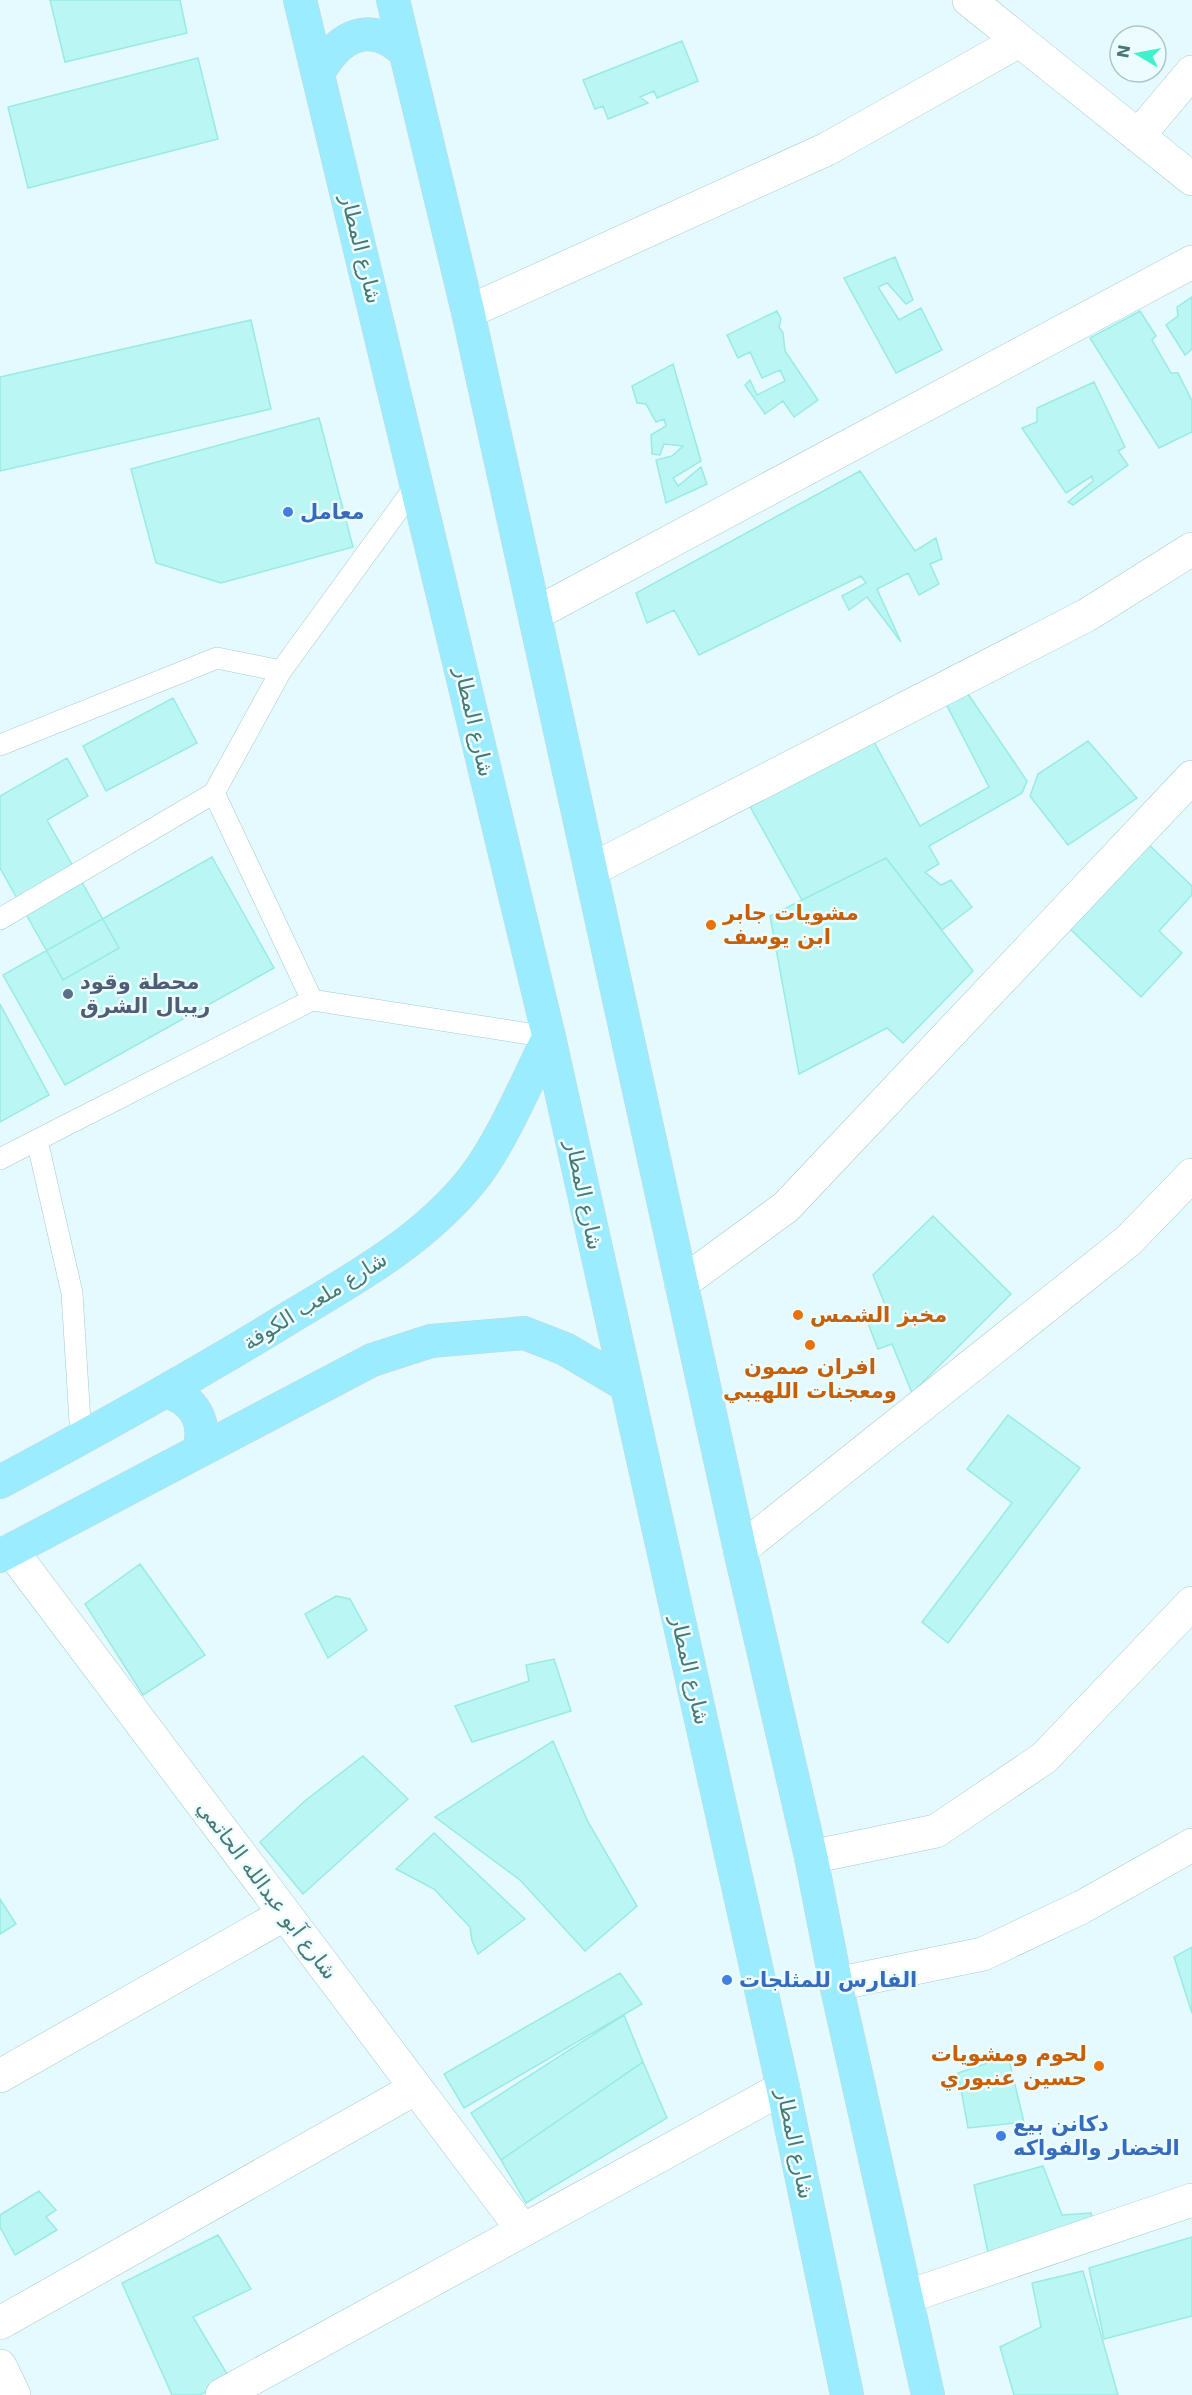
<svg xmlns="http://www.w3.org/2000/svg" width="1192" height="2395" viewBox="0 0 1192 2395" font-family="'DejaVu Sans',Vazirmatn,sans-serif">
<rect width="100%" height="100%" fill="#e5fafe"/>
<path fill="#baf6f3" stroke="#99eae5" stroke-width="1.5" d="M50 0H180L187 33 65 62Z
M682 41 698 81 657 98 654 91 640 97 648 103 608 119 603 106 595 109 583 80Z
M198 58 218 139 28 188 8 107Z
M895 257 913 300 906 304 887 283 878 287 899 320 921 308 942 350 896 373 844 278Z
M1192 297V349L1185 355 1166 325 1178 316 1177 307Z
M777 311 781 319 779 327 783 333 785 351 818 400 794 417 783 401 765 414 745 385 750 380 757 395 785 381 780 370 762 378 750 352 738 358 727 335Z
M1140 311 1156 336 1152 340 1171 373H1178L1192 401V432L1159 448 1090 338Z
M251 320 271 409 0 471V377Z
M673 364 701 461 673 478 678 486 701 467 707 484 666 503 656 460 672 456 683 446 664 444 660 455 652 454 651 435 666 426 664 419 656 422 646 404 637 403 632 386Z
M1094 382 1125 447 1118 451 1128 465 1073 505 1068 502 1093 481 1092 476 1066 493 1022 428 1037 422V408Z
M319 418 353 547 221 583 156 563 131 469Z
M860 471 915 551 936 538 942 559 930 564 939 584 919 595 908 573 877 589 901 642 867 597 849 610 842 596 866 583 861 576 699 655 674 610 647 623 636 593Z
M966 691 1027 781 1022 793 929 846 939 864 925 872 941 885 951 880 972 907 942 930 886 858 802 900 743 794 868 731 920 826 989 787 945 702Z
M173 698 197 743 106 791 83 746Z
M1088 741 1137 798 1068 845 1030 796 1038 774Z
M67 758 88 796 47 820 119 948 63 980 0 868V796Z
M1146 842 1192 886V895L1159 931 1182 953 1141 997 1067 926Z
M212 857 274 968 65 1085 3 975Z
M886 858 973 971 903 1043 887 1028 799 1074 770 916Z
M0 1004 49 1095 0 1122Z
M933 1216 1011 1294 912 1393 892 1344 878 1349 867 1321 886 1307 873 1275Z
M1008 1415 1080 1468 948 1643 922 1622 1012 1503 967 1469Z
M140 1564 205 1655 143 1695 85 1604Z
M336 1596 350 1599 367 1630 328 1658 305 1614Z
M554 1659 571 1711 472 1742 455 1706 529 1681 526 1665Z
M553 1741 588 1822 637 1906 585 1951 520 1880 435 1817Z
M363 1756 408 1799 303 1894 260 1842 306 1800Z
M434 1833 525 1919 478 1954 472 1941 470 1927 434 1889 396 1869Z
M0 1899 16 1924 0 1934Z
M1192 1947V2013L1174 1957Z
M620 1973 642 2004 464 2108 444 2074Z
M624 2015 643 2062 501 2160 471 2113Z
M1008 2056 1024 2122 968 2128 958 2073Z
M643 2062 667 2118 526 2203 501 2160Z
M1043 2166 1062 2215 1091 2213 1096 2230 988 2253 974 2185Z
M39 2191 56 2210 46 2217 57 2230 15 2255 0 2227V2215Z
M218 2235 251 2289 193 2317 230 2379 200 2395H172L122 2283Z
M1192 2237V2316L1104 2339 1089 2268Z
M1083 2271 1118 2395H1014L1000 2347 1041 2327 1032 2283Z"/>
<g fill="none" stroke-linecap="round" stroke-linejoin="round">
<defs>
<path id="lane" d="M0 745 217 658 281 671
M0 919 214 793
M312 1000 214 793 281 671 417 484
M37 1140 312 1000 549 1037
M0 1159 37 1140 72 1293 81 1438"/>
<path id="street" d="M969 0 1192 179
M1138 136 1192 72
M468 312 827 149 1019 41
M535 614 1192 262
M591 870 1087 615 1192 549
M681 1284 786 1207 1192 777
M11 1550 523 2230
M740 1550 1128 1241 1192 1175
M811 1857 936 1831 1044 1758 1192 1603
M0 2076 285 1914
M906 2297 1192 2200
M0 2323 416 2088
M0 2366 14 2395
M222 2395 783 2088"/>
<path id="secondary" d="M836 1984 983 1954 1082 1907 1192 1845"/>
<path id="primary" d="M300 0 549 1037 783 2088 847 2395
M393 0 468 312 740 1550 811 1857 836 1984 928 2395
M318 74C338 36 371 18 406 53
M165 1391C195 1399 207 1422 199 1451
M0 1482C99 1429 197 1375 292 1316 357 1277 424 1240 472 1180 502 1142 527 1081 549 1037
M0 1556 372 1360 431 1341 524 1333 565 1349 626 1385"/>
</defs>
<use href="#lane" stroke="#a4cbcb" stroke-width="22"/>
<use href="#street" stroke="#a4cbcb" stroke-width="34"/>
<use href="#secondary" stroke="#a0cdcc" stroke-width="34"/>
<use href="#primary" stroke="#c8d7d6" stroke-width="34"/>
<use href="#lane" stroke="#fff" stroke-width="21"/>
<use href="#street" stroke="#fff" stroke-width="33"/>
<use href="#secondary" stroke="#fff" stroke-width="33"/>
<use href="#primary" stroke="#9becff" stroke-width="33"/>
</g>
<g fill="#3f7fe0" stroke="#edfcff" stroke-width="2">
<circle cx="288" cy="512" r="6"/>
<circle cx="727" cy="1980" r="6"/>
<circle cx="1001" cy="2136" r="6"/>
</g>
<g fill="#e8710a" stroke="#edfcff" stroke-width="2">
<circle cx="711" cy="925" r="6"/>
<circle cx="798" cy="1315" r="6"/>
<circle cx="810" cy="1345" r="6"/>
<circle cx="1099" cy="2066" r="6"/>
</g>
<circle fill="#5c6f8a" stroke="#edfcff" stroke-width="2" cx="68" cy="994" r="6"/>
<g text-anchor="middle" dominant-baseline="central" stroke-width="5" stroke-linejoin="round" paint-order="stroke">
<g font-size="21" fill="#477a75" stroke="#edfcff">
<text transform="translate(361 249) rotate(76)">شارع المطار</text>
<text transform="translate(474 722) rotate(77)">شارع المطار</text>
<text transform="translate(584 1195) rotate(78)">شارع المطار</text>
<text transform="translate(315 1301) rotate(-32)">شارع ملعب الكوفة</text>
<text transform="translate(690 1670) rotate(77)">شارع المطار</text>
<text transform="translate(267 1890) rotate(53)">شارع آبو عبدالله الحاتمي</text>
<text transform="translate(795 2144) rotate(78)">شارع المطار</text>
</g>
<g font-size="21" font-weight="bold" fill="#366cbe" stroke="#edfcff" text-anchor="start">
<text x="300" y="512">معامل</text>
<text x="739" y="1980">الفارس للمثلجات</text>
<text x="1013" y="2124">دكانن بيع<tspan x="1013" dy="24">الخضار والفواكه</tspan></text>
</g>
<g font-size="21" font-weight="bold" fill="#c56008" stroke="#edfcff" text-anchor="start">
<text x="723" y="913">مشويات جابر<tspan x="723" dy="24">ابن يوسف</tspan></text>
<text x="810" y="1315">مخبز الشمس</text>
<text x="810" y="1367" text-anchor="middle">افران صمون<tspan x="810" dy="24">ومعجنات اللهيبي</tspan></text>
<text x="1087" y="2054" text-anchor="end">لحوم ومشويات<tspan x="1087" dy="24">حسين عنبوري</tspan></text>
</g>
<g font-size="21" font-weight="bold" fill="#4e5e75" stroke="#edfcff" text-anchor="start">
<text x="80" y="982">محطة وقود<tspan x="80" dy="24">ريبال الشرق</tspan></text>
</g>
</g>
<g transform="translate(1138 54) rotate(280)"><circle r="28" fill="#edfcff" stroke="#abc8c8" stroke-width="1.5"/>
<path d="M0-4.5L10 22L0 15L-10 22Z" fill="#40f2cb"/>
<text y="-9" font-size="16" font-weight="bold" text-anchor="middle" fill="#477a75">N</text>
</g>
</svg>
